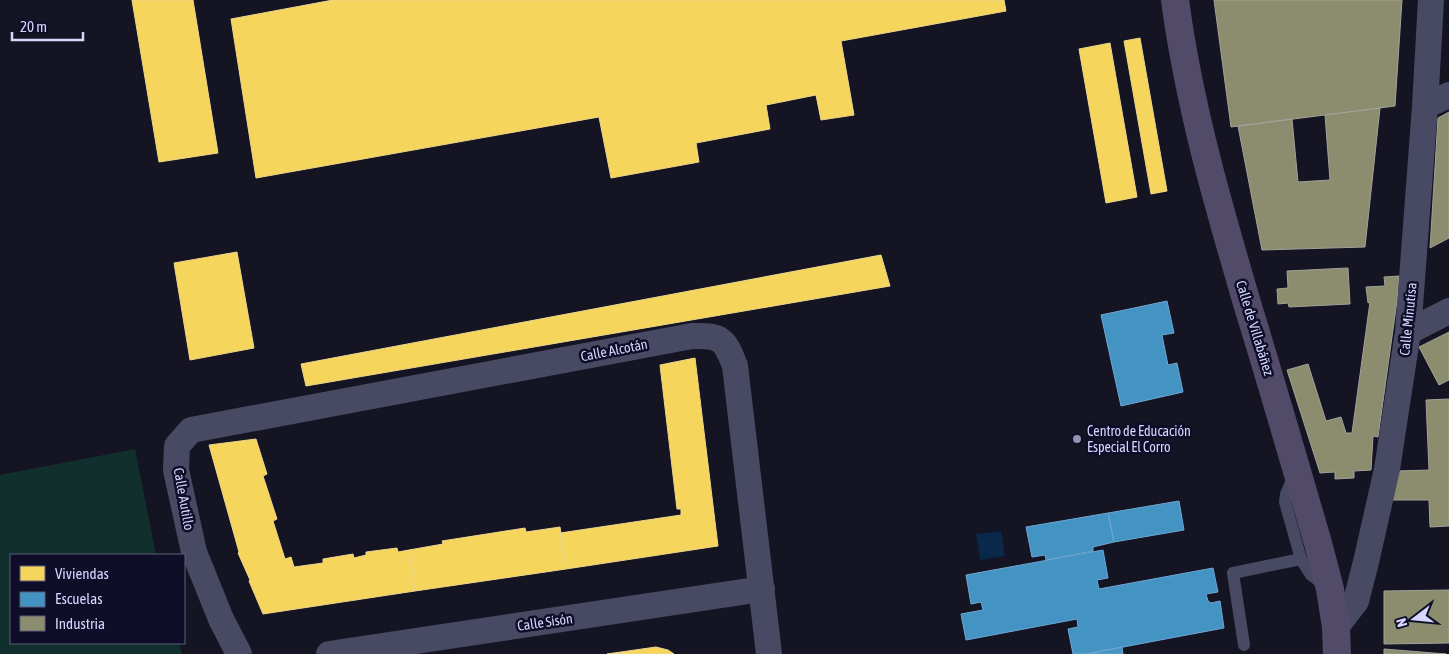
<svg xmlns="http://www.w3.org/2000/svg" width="1449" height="654" viewBox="0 0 1449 654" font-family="'Asap Condensed',sans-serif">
<rect width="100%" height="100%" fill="#151423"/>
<path fill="#11302d" d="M135 449 156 555H11V643H179L182 654H0V475Z"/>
<path fill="#09284a" d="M1001 531 1005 556 980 560 976 534Z"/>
<path fill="#f6d55c" stroke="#ecd58d" d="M132 0H193L218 153 159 162Z
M333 0H1004L1006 11 841 41 854 115 821 120 816 95 766 105 770 129 696 143 699 162 611 178 599 117 256 178 231 19Z
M1140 38 1167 191 1151 194 1124 41Z
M1110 43 1137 197 1106 203 1079 49Z
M237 252 254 348 190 360 174 263Z
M881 255 890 286 306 386 301 364Z
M695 358 718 546 566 569 560 533 681 515V509H677L660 365Z
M256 439 267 474 263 476 277 519 273 521 285 559 291 557 294 567 323 563V559L353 554 354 558 366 555V552L397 548 398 552 409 550 415 591 263 614 249 581 250 580 238 553 239 552 209 445Z
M560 527 566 569 415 591 409 550 443 544 442 541 525 528 526 532Z
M656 647 668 650 674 654H607Z"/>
<path fill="#4393c3" stroke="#6fa7d5" d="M1167 301 1174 333 1162 335 1168 365 1177 363 1183 392 1121 406 1101 315Z
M1179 501 1184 530 1114 542 1108 513Z
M1108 513 1114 542 1093 547V551L1046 560 1045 555 1032 557 1026 527Z
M1103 550 1108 578 1097 580 1099 589 1213 568 1218 592 1206 594 1208 601 1211 603 1220 601 1224 628 1086 654H1073L1068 629 1078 627 1077 619 966 640 961 614 983 610 981 602 971 604 966 575Z
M1122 647 1123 654H1086Z"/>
<path fill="#8c8c6e" stroke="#a2a29a" d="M1214 0H1402L1395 106 1231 127Z
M1380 108 1365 247 1262 250 1238 126 1292 119 1298 182 1330 180 1325 115Z
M1449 112V238L1430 248 1438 118Z
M1348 268 1350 304 1289 307 1288 303 1278 304 1277 289 1288 288 1287 271Z
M1399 276 1397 301 1378 437 1373 436 1371 470 1354 471V478L1335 479V472L1320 473 1287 370 1308 364 1326 421 1341 417 1346 433H1352L1370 302 1368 303 1366 287 1385 286 1384 277Z
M1449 332V380L1439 385 1419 347Z
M1449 399V526L1430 527 1429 500H1391L1397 471 1429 470 1426 400Z
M1449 590V643L1384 644V591Z
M1384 649 1446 654H1384Z"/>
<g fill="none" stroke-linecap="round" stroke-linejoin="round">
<path stroke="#484a64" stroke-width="12" d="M1294 475 1286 494 1285 502 1301 559 1311 575 1326 586
M1244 645 1233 573 1301 559"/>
<path stroke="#484a64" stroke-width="26" d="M1425 106 1449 95
M1408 332 1449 311
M1336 627 1356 601 1366 562 1387 469 1408 332 1425 106 1431 0
M239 654 221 619 194 552 176 470 177 446 191 430 692 336C721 335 725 339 735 366L769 654
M329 654 762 589"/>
<path stroke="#514b69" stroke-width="28" d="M1175 0C1189 106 1219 208 1249 310 1273 387 1295 465 1318 543L1330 589 1336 627 1337 654"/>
</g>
<circle fill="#9292b2" stroke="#0f0e29" stroke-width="2" cx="1077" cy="439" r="5"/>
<g text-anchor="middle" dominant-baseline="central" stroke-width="5" stroke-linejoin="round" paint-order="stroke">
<g font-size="14" fill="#d6d6ff" stroke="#0f0e29">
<text transform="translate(1408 319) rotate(-84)">Calle Minutisa</text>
<text transform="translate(1255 328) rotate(73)">Calle de Villabáñez</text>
<text transform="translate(614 350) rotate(-11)">Calle Alcotán</text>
<text transform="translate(184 499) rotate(80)">Calle Autillo</text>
<text transform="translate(545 622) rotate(-8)">Calle Sisón</text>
</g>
<g font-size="14" fill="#d6d6ff" stroke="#0f0e29" text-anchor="start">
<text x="1087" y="431">Centro de Educación<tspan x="1087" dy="16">Especial El Corro</tspan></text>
</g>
</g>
<rect x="10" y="554" width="175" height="90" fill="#0f0e29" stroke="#5f5e7f"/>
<rect x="20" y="566" width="25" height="15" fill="#f6d55c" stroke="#5f5e7f"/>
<text x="55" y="579" font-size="15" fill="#d6d6ff">Viviendas</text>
<rect x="20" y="592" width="25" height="15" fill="#4393c3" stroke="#5f5e7f"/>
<text x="55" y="604" font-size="15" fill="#d6d6ff">Escuelas</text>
<rect x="20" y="616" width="25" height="15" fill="#8c8c6e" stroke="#5f5e7f"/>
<text x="55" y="629" font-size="15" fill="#d6d6ff">Industria</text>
<g transform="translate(1414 619) rotate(254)" stroke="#0f0e29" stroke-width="4" paint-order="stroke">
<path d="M0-4L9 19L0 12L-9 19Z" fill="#d6d6ff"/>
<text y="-8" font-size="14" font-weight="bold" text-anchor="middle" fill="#d6d6ff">N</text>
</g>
<path d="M12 32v8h71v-8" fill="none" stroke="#d6d6ff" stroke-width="2.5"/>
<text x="20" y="32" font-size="15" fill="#d6d6ff" stroke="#0f0e29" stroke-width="4" paint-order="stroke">20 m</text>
</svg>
